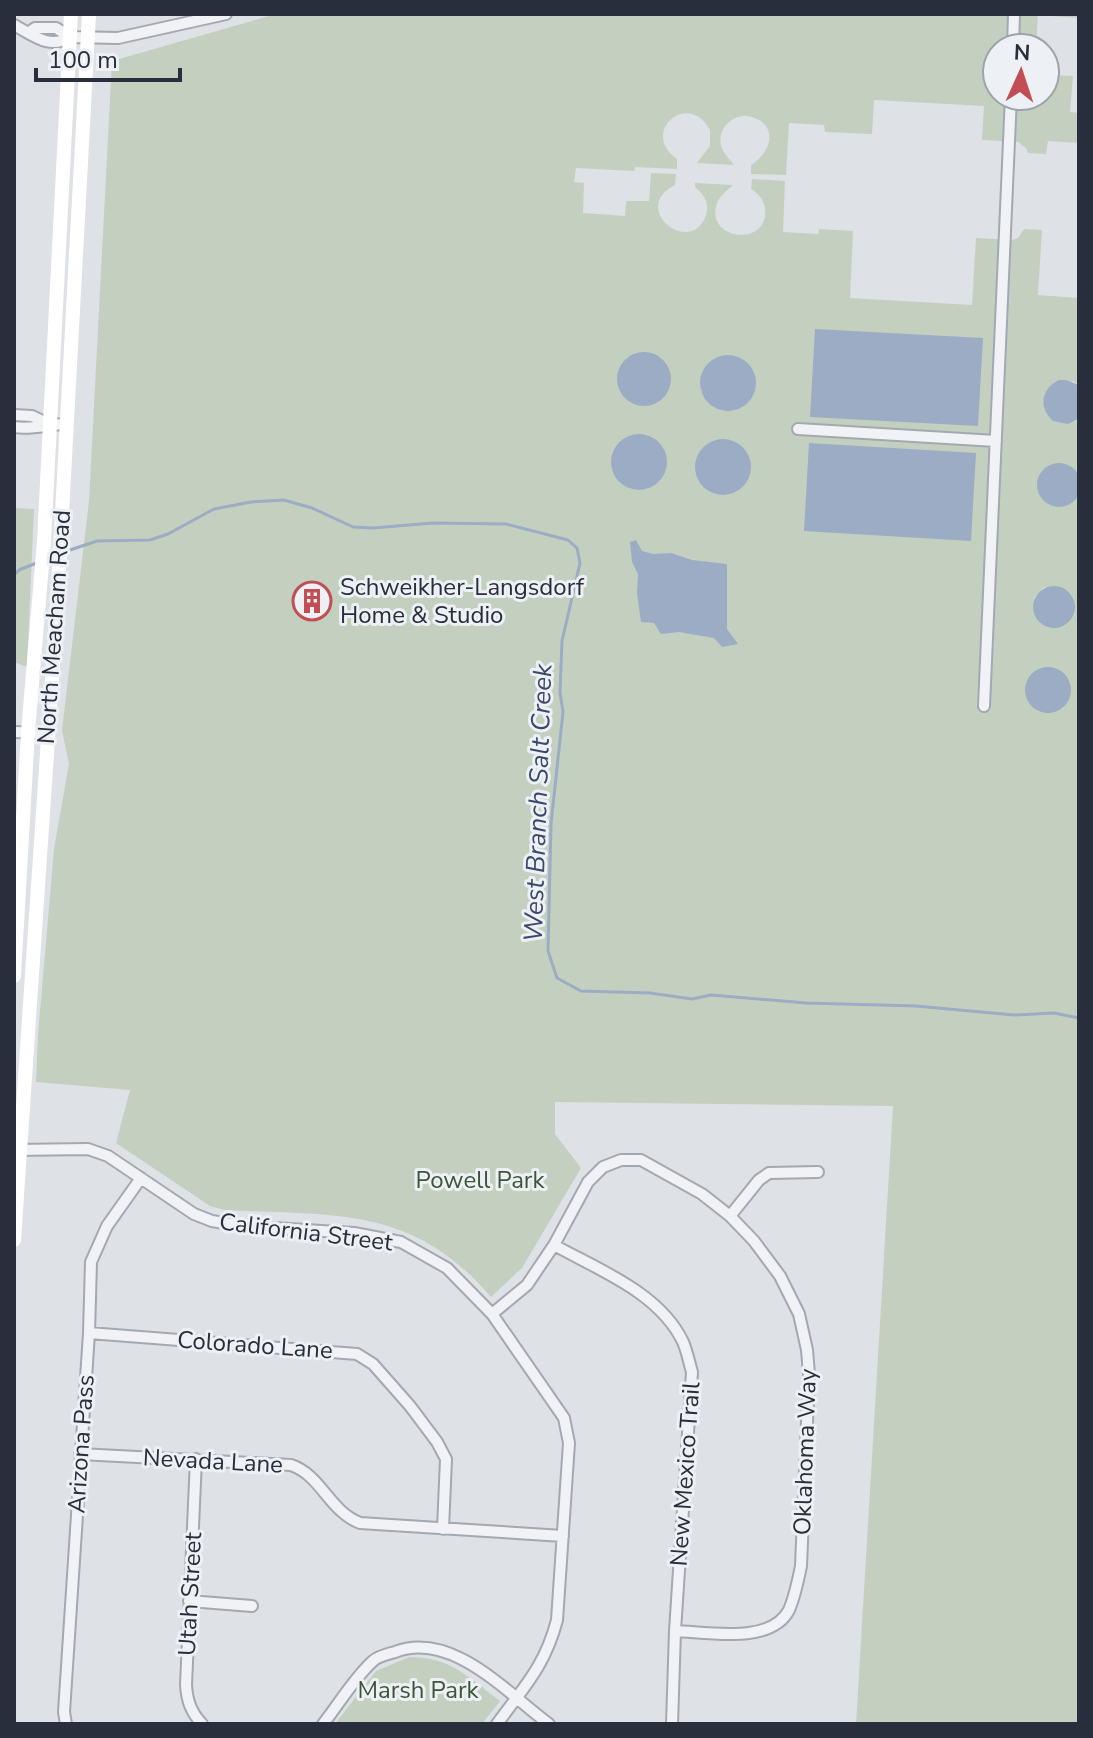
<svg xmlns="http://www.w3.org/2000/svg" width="1093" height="1738" viewBox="0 0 1093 1738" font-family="'Nunito Sans',sans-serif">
<rect width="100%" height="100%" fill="#dee1e6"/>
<path fill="#c3d0c0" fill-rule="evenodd" d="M276 14H1079V18L1038 15 1036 48H997V96H1045V75L1073 76 1070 112 1079 113V143L1048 141 1046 154 1028 153 1026 148 1018 142 982 140 984 106 874 100 872 134 825 132 824 125 789 123 786 175 751 174V165C770 154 780 126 752 117 735 112 717 127 721 145 723 154 730 159 734 165L697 163 710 146V130C688 89 639 133 677 159V169L635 167 634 171 576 168 574 182 584 183 583 213 625 216 626 201H649L651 173 676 174 675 185C628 209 692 258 706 215 710 204 704 194 695 187V183L733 185C728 190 720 195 717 203 704 240 769 248 765 209 764 200 759 194 751 189L752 179 785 181 783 232 818 234 819 229 853 231 850 298 972 305 976 238 1012 240 1018 238 1024 229 1042 230 1038 295 1079 298V385L1073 381 1044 408 1053 421 1075 422 1079 419V1724H856L893 1106 555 1102V1134L581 1168 522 1268 491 1297C412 1205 335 1216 225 1210L210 1206 116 1143 130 1090 36 1082 38 1035 54 849 69 764 62 730 89 501 112 61ZM729 356C745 359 754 369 755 385L713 407 701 391 700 382 720 357ZM613 451 661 480C637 502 606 483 613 451ZM1044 587 1071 594C1081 613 1068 631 1046 627L1034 598ZM1049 667 1043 712 1030 703 1036 671Z
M14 508 34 509 27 667 14 662Z
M409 1657C451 1657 468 1677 500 1701L482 1724H335L376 1671Z"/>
<path fill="#9cacc4" d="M815 329 983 338 978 426 810 417Z
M617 379a27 27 0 1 1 54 0a27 27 0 1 1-54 0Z
M700 383a28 28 0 1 1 56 0a28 28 0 1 1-56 0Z
M1059 380H1066L1079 385V419L1068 424 1053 421C1038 407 1041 389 1059 380Z
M611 462a28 28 0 1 1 56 0a28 28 0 1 1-56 0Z
M695 467a28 28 0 1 1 56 0a28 28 0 1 1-56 0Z
M809 443 976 453 971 541 804 531Z
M1037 485a22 22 0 1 1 44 0a22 22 0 1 1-44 0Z
M636 540 642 551 653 554 671 553 692 560 727 564V629L738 644 722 647 714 638 679 632 661 634 654 623 641 622 637 593 638 574 632 562 630 542Z
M1033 607a21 21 0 1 1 42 0a21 21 0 1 1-42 0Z
M1025 690a23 23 0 1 1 46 0a23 23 0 1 1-46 0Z"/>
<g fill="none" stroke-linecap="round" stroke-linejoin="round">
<path stroke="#9cacc4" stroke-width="3" d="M64 552 97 541 150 540 168 534 214 509 251 502 284 500 312 508 353 527 373 528 433 523 506 524 568 540 577 548 580 563 562 641 560 692 563 712 551 824 548 951 557 978 581 991 650 993 692 999 711 995 806 1003 916 1006 1014 1015 1054 1013 1079 1018
M14 575 19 570 39 562"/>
<defs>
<path id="street" d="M14 25C33 35 49 50 70 37
M28 33 35 28H56L70 37 118 38 226 14
M1013 48 1014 14
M14 415 32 416 49 424
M14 427C33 430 48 424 67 424
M798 429 996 441
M984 706 1011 96
M14 732 47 733
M14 1150 88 1149 108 1156 194 1214 212 1221 242 1226 354 1233 401 1242 447 1268 492 1314 564 1418 569 1443 557 1620C545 1666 524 1687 497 1724
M730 1216 759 1180 769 1173 818 1172
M554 1245C599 1270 660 1293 683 1342 687 1351 689 1362 692 1372L675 1631 672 1724
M492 1314 527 1285 554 1245 588 1182 603 1167 621 1160H641L702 1194 730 1216 754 1241 780 1276 799 1314 807 1350 809 1374 801 1566C798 1581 795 1596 789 1610 771 1645 707 1632 675 1631
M89 1333 357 1354 373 1364 410 1406 437 1442 446 1459 443 1529
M80 1454 291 1465C321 1475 329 1511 360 1523L563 1536
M196 1459 186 1685C187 1701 191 1712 202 1724
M189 1601 252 1606
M66 1724 64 1712 89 1333 91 1262 107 1226 141 1178
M323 1724C339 1704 354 1678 373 1661 378 1656 388 1654 395 1652 452 1630 508 1694 549 1724"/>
</defs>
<use href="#street" stroke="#a4a8b0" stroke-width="14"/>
<use href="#street" stroke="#f1f2f5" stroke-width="10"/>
<path stroke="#fff" stroke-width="14" d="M14 976 28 732 44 541 71 14
M14 1240 57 606 89 14"/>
</g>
<defs>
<symbol id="building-ring" viewBox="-11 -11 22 22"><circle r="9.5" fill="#edf0f4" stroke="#c24d54" stroke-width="1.5"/><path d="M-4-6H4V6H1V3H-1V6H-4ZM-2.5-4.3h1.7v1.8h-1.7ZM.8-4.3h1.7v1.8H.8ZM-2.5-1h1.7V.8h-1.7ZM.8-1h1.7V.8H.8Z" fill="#c24d54"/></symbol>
</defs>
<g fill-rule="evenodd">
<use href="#building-ring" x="290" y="579" width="44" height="44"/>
</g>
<g text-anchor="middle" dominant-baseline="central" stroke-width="6" stroke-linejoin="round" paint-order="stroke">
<g font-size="24" fill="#292e3c" stroke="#edf0f4" text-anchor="start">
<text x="340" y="587">Schweikher-Langsdorf<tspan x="340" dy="28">Home &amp; Studio</tspan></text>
</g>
<g font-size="24" fill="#292e3c" stroke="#edf0f4">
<text transform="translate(54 627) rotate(-86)">North Meacham Road</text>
<text transform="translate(306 1232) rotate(7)">California Street</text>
<text transform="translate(255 1345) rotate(4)">Colorado Lane</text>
<text transform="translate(81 1444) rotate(-86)">Arizona Pass</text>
<text transform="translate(805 1452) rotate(-88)">Oklahoma Way</text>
<text transform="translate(213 1461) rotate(3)">Nevada Lane</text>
<text transform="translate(685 1474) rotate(-86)">New Mexico Trail</text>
<text transform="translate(190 1594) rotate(-87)">Utah Street</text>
</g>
<g font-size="24" fill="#3a5637" stroke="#edf0f4">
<text x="480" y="1180">Powell Park</text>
<text x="418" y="1690">Marsh Park</text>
</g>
<g font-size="26" font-style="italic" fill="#374a6c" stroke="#edf0f4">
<text transform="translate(538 803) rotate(-88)">West Branch Salt Creek</text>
</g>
</g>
<rect width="1093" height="1738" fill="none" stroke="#292e3c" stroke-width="32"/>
<g transform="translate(1021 72) rotate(3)"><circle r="38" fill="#edf0f4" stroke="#9fa2aa" stroke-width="2"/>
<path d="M0-6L14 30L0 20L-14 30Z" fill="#c24d54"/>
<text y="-12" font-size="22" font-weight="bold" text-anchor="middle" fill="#292e3c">N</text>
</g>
<path d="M36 68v12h144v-12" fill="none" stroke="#292e3c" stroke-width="4"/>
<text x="48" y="68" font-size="24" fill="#292e3c" stroke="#edf0f4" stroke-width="6" paint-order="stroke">100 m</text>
</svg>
